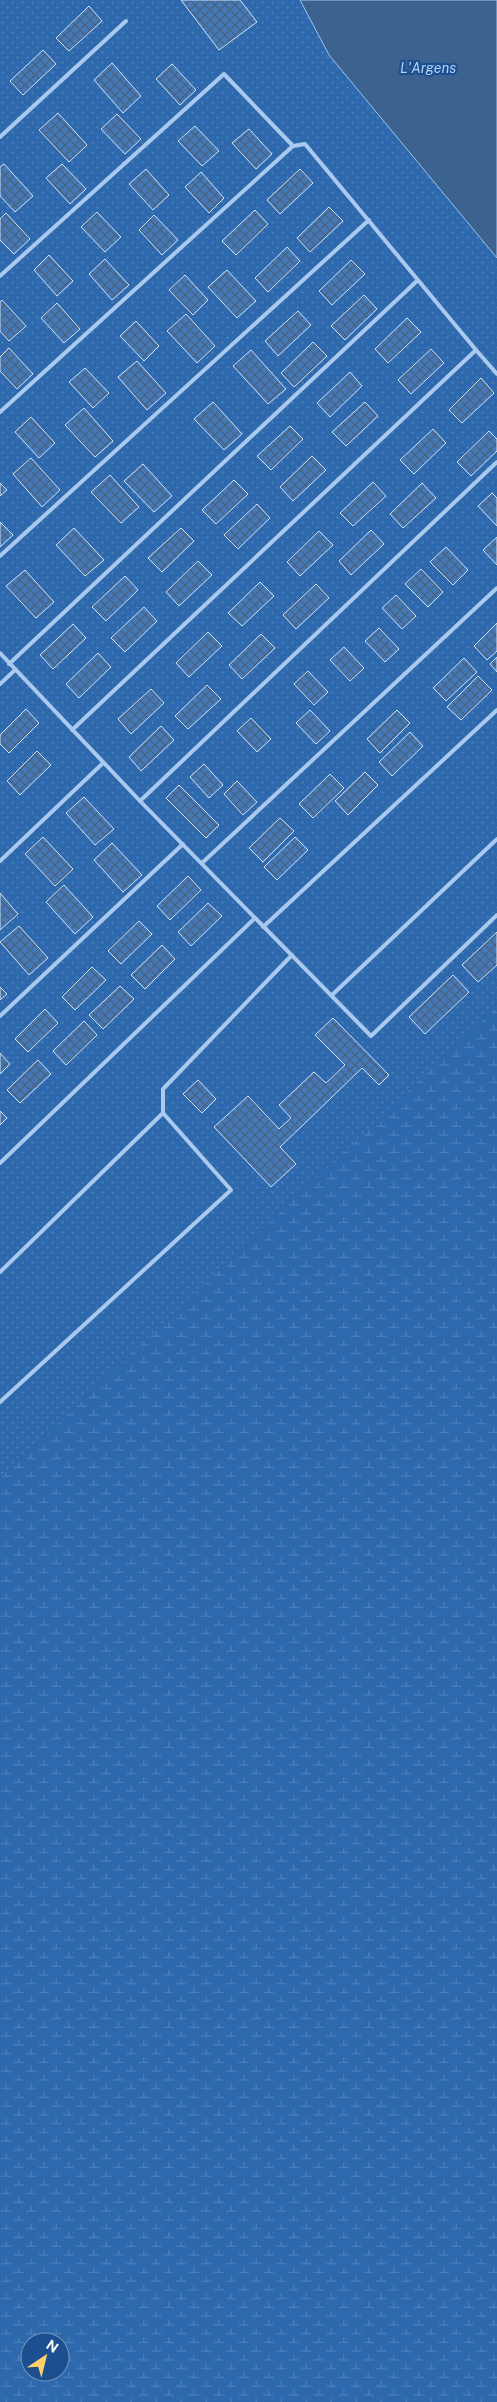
<svg xmlns="http://www.w3.org/2000/svg" width="497" height="2402" viewBox="0 0 497 2402" font-family="'Public Sans',sans-serif">
<defs>
<pattern id="wetland-marsh" width="20" height="14" patternUnits="userSpaceOnUse" patternTransform="scale(1.25)"><rect width="20" height="14" fill="#2e69ad"/><path d="M1 5h8M5 5V1M11 12h8M15 12V8" fill="none" stroke="#4d80b9"/></pattern>
<pattern id="park-dots" width="8" height="8" patternUnits="userSpaceOnUse" patternTransform="scale(1.25)"><rect width="8" height="8" fill="#2e69ad"/><path d="M2 2h.1M6 6h.1" fill="none" stroke="#4d80b9" stroke-width="1.8" stroke-linecap="round"/></pattern>
<pattern id="building-cross-hatch" width="8" height="8" patternUnits="userSpaceOnUse" patternTransform="scale(1.25)"><rect width="8" height="8" fill="#4478b7"/><path d="M0 0l8 8M0 8l8-8" fill="none" stroke="#486282"/></pattern>
</defs>
<rect width="100%" height="100%" fill="#1b4f8f"/>
<path fill="url(#wetland-marsh)" fill-rule="evenodd" d="M497 1005V2402H0V1478ZM30 2342H60V2372H30Z"/>
<path fill="url(#park-dots)" d="M0 0H300L329 55 497 258V1007L0 1478Z"/>
<path fill="#3c6290" stroke="#9cc4f0" d="M300 0H497V258L329 55Z"/>
<path fill="url(#building-cross-hatch)" stroke="#cfe3fa" d="M181 0H240L257 22 219 50Z
M89 6 102 21 69 51 56 38Z
M43 50 56 64 23 95 10 81Z
M112 63 141 96 123 113 94 80Z
M172 64 196 90 180 105 156 79Z
M58 113 87 145 69 162 39 130Z
M117 114 141 139 125 154 101 129Z
M195 126 219 151 202 166 178 141Z
M249 129 272 154 256 169 232 143Z
M4 164 33 196 15 212 0 196V167Z
M62 164 86 189 70 204 46 178Z
M146 169 169 195 153 210 129 184Z
M300 169 313 183 280 214 267 200Z
M201 172 224 198 209 213 185 187Z
M329 207 343 221 310 252 297 238Z
M255 210 268 224 236 255 222 241Z
M97 212 121 237 105 252 81 227Z
M6 213 30 239 14 254 0 240V219Z
M154 215 178 240 162 255 139 230Z
M287 247 300 261 268 292 255 278Z
M49 255 73 281 57 296 34 270Z
M105 259 129 285 112 300 89 274Z
M351 260 365 274 332 305 319 291Z
M227 270 256 301 237 318 208 287Z
M185 275 208 300 193 315 169 290Z
M364 295 377 309 345 340 331 326Z
M2 300 26 326 9 341 0 331V302Z
M57 303 80 329 64 343 41 318Z
M298 311 311 325 278 356 265 341Z
M186 314 215 346 197 363 167 331Z
M407 318 421 332 388 363 375 349Z
M136 321 159 346 144 361 120 336Z
M313 342 327 356 294 387 281 373Z
M9 348 33 374 17 389 0 371V357Z
M431 349 444 363 411 394 398 380Z
M251 350 286 389 268 404 233 366Z
M137 361 166 393 147 410 118 377Z
M85 368 109 393 93 408 69 382Z
M350 372 362 386 330 417 317 403Z
M481 378 494 393 462 423 449 410Z
M213 402 242 434 224 450 194 419Z
M365 402 378 416 346 446 332 432Z
M84 408 113 441 95 457 65 425Z
M31 417 55 443 39 458 15 432Z
M290 426 303 439 271 470 257 456Z
M433 429 446 443 414 474 400 460Z
M489 431 497 439V451L471 476 457 462Z
M312 456 326 470 293 501 280 487Z
M31 458 60 490 42 507 13 474Z
M143 464 172 496 154 512 124 481Z
M110 475 139 507 121 523 91 492Z
M234 480 248 494 216 524 202 510Z
M373 482 386 496 353 526 340 513Z
M0 483 7 490 0 496Z
M422 483 436 498 403 528 390 514Z
M492 493 497 498V526L478 506Z
M257 504 270 518 238 549 224 535Z
M0 522 13 535 0 547Z
M74 528 104 560 85 576 56 545Z
M181 528 194 541 162 572 148 558Z
M371 530 384 544 351 575 339 561Z
M319 531 333 545 300 576 287 562Z
M497 537V565L483 550Z
M446 547 468 570 453 585 430 562Z
M198 561 212 575 179 606 166 592Z
M421 569 443 592 428 607 405 584Z
M25 570 54 602 36 618 6 586Z
M125 576 138 590 106 621 92 607Z
M260 582 274 596 242 626 228 613Z
M316 584 329 598 296 629 283 615Z
M396 595 416 616 402 629 382 608Z
M144 607 157 621 125 652 111 638Z
M497 623V651L487 660 474 646Z
M73 624 86 638 53 669 40 655Z
M379 628 399 649 385 662 365 641Z
M208 632 222 646 189 677 176 663Z
M261 634 275 648 242 679 229 665Z
M344 647 364 668 350 681 330 660Z
M98 653 111 667 79 698 66 684Z
M497 657V672L490 664Z
M464 658 477 672 446 701 433 688Z
M308 671 328 692 314 705 294 684Z
M478 676 492 690 461 720 447 707Z
M207 685 221 699 188 729 175 716Z
M151 689 164 703 131 734 118 719Z
M26 709 39 723 9 753 0 744V735Z
M310 710 330 731 316 744 296 723Z
M397 710 410 723 380 753 367 739Z
M251 718 271 739 257 752 237 731Z
M161 726 174 740 141 771 129 757Z
M410 732 423 746 392 776 379 762Z
M37 751 51 765 20 795 7 781Z
M204 764 223 785 209 798 190 777Z
M365 772 378 785 348 815 335 801Z
M330 774 344 788 313 818 299 804Z
M237 781 257 802 243 815 224 794Z
M179 785 219 825 206 838 166 798Z
M84 797 114 829 95 845 66 813Z
M280 818 294 831 263 862 249 848Z
M43 837 73 869 55 886 25 854Z
M295 837 308 850 277 880 264 867Z
M112 843 142 875 123 892 94 860Z
M188 876 201 890 170 920 157 906Z
M64 885 93 917 75 934 46 902Z
M0 893 18 914 0 930Z
M208 903 222 916 191 946 178 932Z
M139 921 152 934 121 964 108 951Z
M19 926 48 958 29 975 0 942Z
M497 932V965L478 982 462 965Z
M162 945 175 959 145 989 131 975Z
M92 967 106 980 75 1010 62 997Z
M453 975 469 992 425 1034 409 1017Z
M120 986 134 999 103 1029 89 1015Z
M0 987 7 994 0 1000Z
M45 1009 58 1023 28 1052 15 1039Z
M333 1018 389 1075 379 1085 362 1068 301 1127 280 1147 296 1164 271 1187 214 1127 248 1096 279 1129 291 1118 279 1105 314 1072 326 1083 345 1065 315 1035Z
M84 1021 97 1035 66 1065 53 1051Z
M0 1053 10 1064 0 1074Z
M38 1060 51 1074 20 1103 7 1090Z
M198 1080 216 1099 202 1113 183 1094Z
M0 1111 7 1118 0 1125Z"/>
<g fill="none" stroke-linecap="round" stroke-linejoin="round">
<path stroke="#a9c9ee" stroke-width="4" d="M0 137 126 21
M0 276 224 74 293 146
M0 412 293 146 305 144 476 350
M0 556 369 220
M0 653 140 801 371 1036 497 915
M9 664 418 280
M0 684 15 670
M72 730 476 350 497 374
M140 801 497 462
M0 861 103 763
M202 863 497 588
M263 927 497 710
M332 995 497 839
M0 1016 183 844
M0 1163 255 918
M0 1272 163 1113V1089L292 955
M0 1402 231 1190 163 1113"/>
</g>
<g text-anchor="middle" dominant-baseline="central" stroke-width="4.5" stroke-linejoin="round" paint-order="stroke">
<g font-size="14" font-style="italic" fill="#b5d3f5" stroke="#1b4f8f">
<text x="428" y="68">L'Argens</text>
</g>
</g>
<g transform="translate(45 2357) rotate(35)"><circle r="24" fill="#1b4f8f" stroke="#7695bc"/>
<path d="M0-4L9 19L0 12L-9 19Z" fill="#ffd166"/>
<text y="-8" font-size="14" font-weight="bold" text-anchor="middle" fill="#ffffff">N</text>
</g>
</svg>
